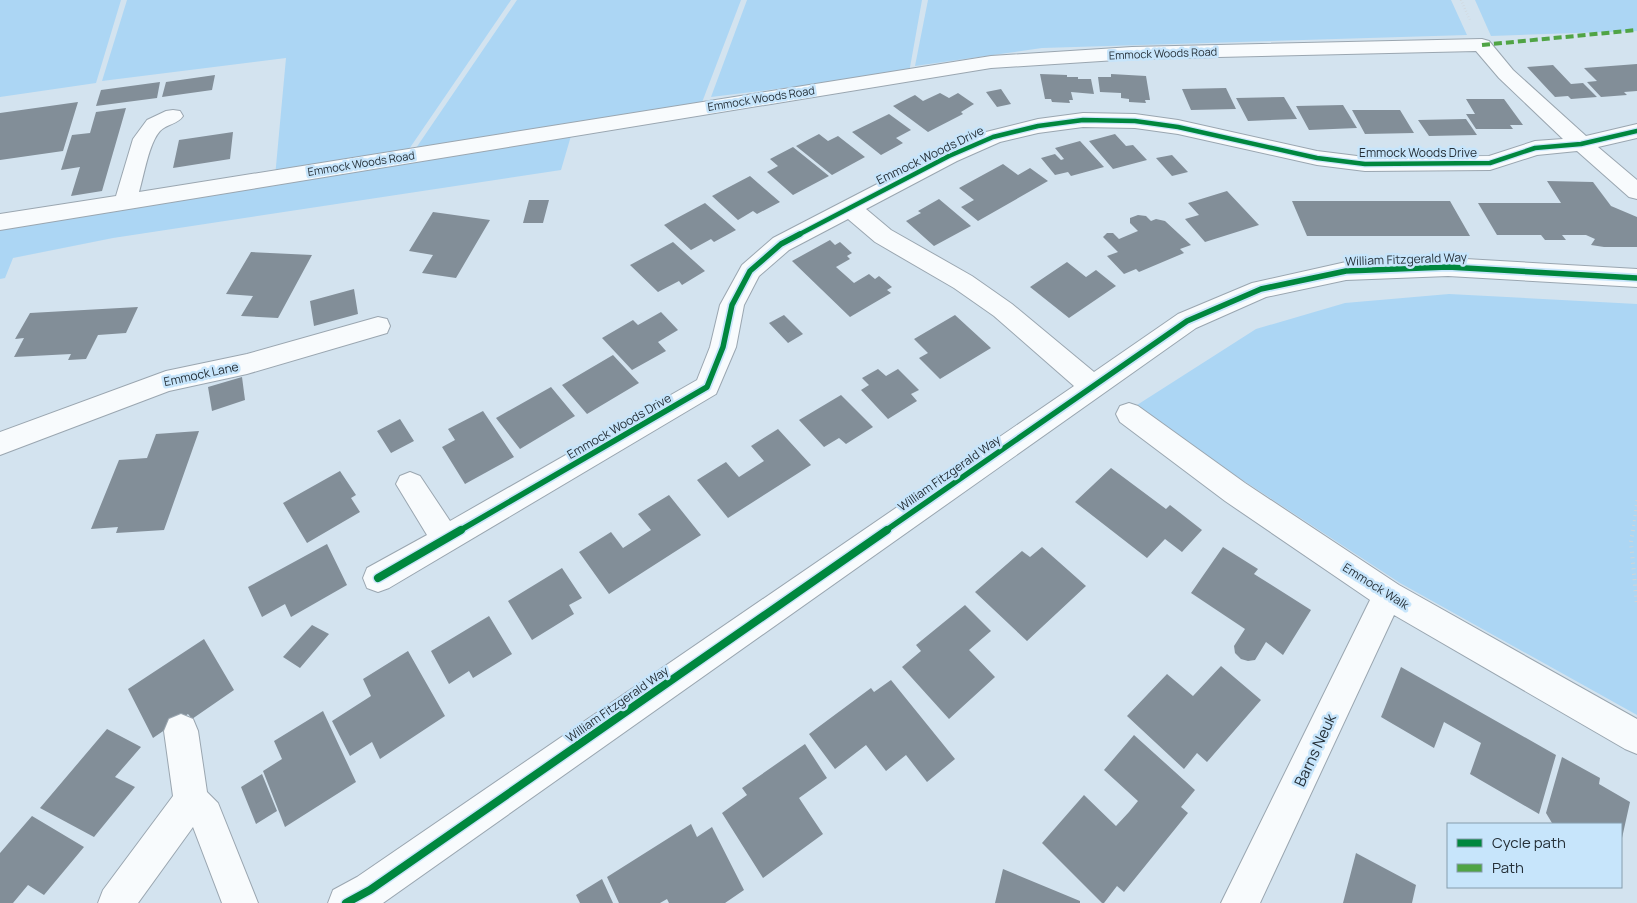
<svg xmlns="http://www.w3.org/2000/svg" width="1637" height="903" viewBox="0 0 1637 903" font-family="Manrope,sans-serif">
<rect width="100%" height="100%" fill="#d3e3ef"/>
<path fill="#acd6f4" d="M0 0H121L96 83 0 97Z
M127 0H511L405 155 275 177 286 58 102 81Z
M517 0H741L701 105 414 151Z
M747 0H922L909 73 711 97Z
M928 0H1451L1467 35 1042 48 915 66Z
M1475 0H1637V31L1491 36Z
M573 129 561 170 113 238 13 258 5 278 0 279V222Z
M1449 294 1637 304V715L1400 583 1224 468 1137 405 1256 329 1345 303Z"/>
<path fill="#828e98" d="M1637 64V91L1624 92 1627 95 1601 97 1587 82 1597 81 1584 68Z
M1553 65 1571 84 1583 83 1597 97 1571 99 1568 96 1555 97 1527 67Z
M1040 74 1067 75V77H1078V79H1091L1094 94 1071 92 1073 100H1069L1070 103 1052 102 1051 99H1045Z
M1111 74 1146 76 1150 100H1145L1146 103 1129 102V99L1121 98V93L1100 92 1098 77H1111Z
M215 75 212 90 162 97 166 82Z
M160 82 157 98 96 106 101 90Z
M1226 88 1236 109 1191 110 1182 89Z
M1001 89 1011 104 997 107 986 92Z
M940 93 949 98 958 93 974 104 961 112 963 114 928 132 893 106 915 95 923 101Z
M1284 97 1297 119 1248 121 1236 98Z
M1466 99H1504L1523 125H1510L1513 129H1476L1466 114H1475Z
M78 102 63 151 0 160V113Z
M1343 105 1357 128 1309 130 1296 106Z
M126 108 102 191 71 196 80 167 61 170 72 135 90 133 96 112Z
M1352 110H1400L1414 133 1365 134Z
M889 114 911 130 896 138 903 143 881 155 852 132Z
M1466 119 1477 135 1429 136 1418 120Z
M233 132 230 159 173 168 179 140Z
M819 134 828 141 838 136 865 157 832 175 796 146Z
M1115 134 1126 146 1133 145 1147 160 1113 169 1089 141Z
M1080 141 1104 167 1071 176 1068 172 1055 175 1041 158 1055 154 1061 160 1064 159 1055 148Z
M793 147 829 176 793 195 767 172 778 166 770 159Z
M1172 155 1188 172 1172 176 1156 158Z
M1003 164 1018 175 1030 168 1048 181 978 221 961 207 974 200 959 188Z
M750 176 780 202 757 214 753 211 738 220 712 196Z
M1547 181 1593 182 1611 206 1637 217V247H1604L1591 245 1595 239 1586 235H1562L1566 240H1545L1541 235H1497L1478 203H1561Z
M1227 191 1259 225 1205 242 1185 219 1199 215 1188 203Z
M939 199 971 226 934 246 906 221 921 213 918 211Z
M529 200H549L543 223H523Z
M1292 201H1450L1470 236H1307Z
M705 203 736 230 714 242 711 239 691 250 664 225Z
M433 212 490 220 456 278 422 273 433 255 409 251Z
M1138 215 1146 216 1151 221 1156 219 1165 221 1191 245 1180 249 1184 253 1139 272 1136 269 1124 274 1107 256 1118 252 1103 237 1107 233H1113L1119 239 1138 231 1130 223V218Z
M830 240 835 245 840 242 852 253 847 256 850 259 836 267 854 283 869 274 875 279 879 276 892 287 887 290 891 293 850 317 792 261Z
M673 242 705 271 682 285 679 281 658 292 630 265Z
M251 252 312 255 278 318 241 316 253 296 226 294Z
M1067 262 1086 277 1096 270 1116 286 1069 318 1030 287Z
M354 289 358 314 314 326 310 301Z
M138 307 126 333 98 335 86 359 68 360 71 354 14 357 24 338 15 339 30 313Z
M661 312 678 330 658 342 666 351 632 370 602 338 633 320 638 325Z
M784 315 803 334 788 343 769 323Z
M955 315 991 348 940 379 919 358 928 353 914 339Z
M613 355 639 383 587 414 562 385Z
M878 369 886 376 898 369 919 390 911 394 917 401 888 419 861 390 869 385 862 378Z
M242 377 245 400 212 411 208 387Z
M551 387 575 416 520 449 496 418Z
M841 395 873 427 846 444 839 438 824 447 799 420Z
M483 411 514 457 465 484 442 447 455 440 448 429Z
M400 419 414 441 391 453 377 431Z
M778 429 811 465 728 518 697 480 726 462 739 477 764 461 751 446Z
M199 431 164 530 116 533 118 527 91 529 119 460 147 458 156 434Z
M1111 468 1166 509 1170 505 1202 530 1182 552 1165 539 1147 558 1075 502Z
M340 471 356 495 351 498 360 512 307 543 283 503Z
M669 495 701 535 609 594 579 552 611 532 623 548 651 530 638 514Z
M327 544 347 585 291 617 285 604 262 617 248 587Z
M1042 547 1086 586 1027 641 975 592 1022 551 1030 557Z
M1223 547 1258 569 1254 574 1311 610 1283 655 1266 642 1255 660 1248 661 1241 659 1235 653 1234 646 1245 629 1191 593Z
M562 568 582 598 569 605 574 614 532 640 508 601Z
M965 605 991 631 969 650 995 677 949 719 902 667 921 651 916 645Z
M489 616 512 654 473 678 469 671 449 684 431 651Z
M312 625 329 634 300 668 283 657Z
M204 639 234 690 192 719 188 714 153 738 128 689Z
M408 651 445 716 380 759 372 742 350 756 332 721 371 696 363 679Z
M1221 666 1261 700 1207 762 1197 753 1184 769 1127 716 1167 674 1193 696Z
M1401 667 1556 755 1539 814 1470 774 1481 743 1444 722 1434 748 1381 717Z
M891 680 955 759 927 782 906 755 886 771 866 745 835 769 809 734 871 688 874 692Z
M323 711 356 782 285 827 263 771 282 759 274 741Z
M107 729 141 747 115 777 135 787 94 837 40 808Z
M1134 735 1195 790 1181 807 1188 813 1124 892 1117 886 1104 903H1102L1042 843 1084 795 1116 826 1129 812 1138 801 1104 770Z
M805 744 827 778 799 798 823 834 763 878 722 813 747 795 742 788Z
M1562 757 1600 778 1599 784 1630 802 1622 838 1621 824 1552 823 1546 813Z
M262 774 277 811 256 824 241 787Z
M32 816 84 847 44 895 28 885 13 903H0V853Z
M691 824 697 837 712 827 744 890 725 903H669L667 899 660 903H619L607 877Z
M1356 853 1416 885 1412 903H1343Z
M1003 869 1080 901V903H995Z
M602 879 613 903H580L576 895Z"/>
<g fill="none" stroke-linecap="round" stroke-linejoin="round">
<defs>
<path id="minor" d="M1482 39 1489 41 1513 70 1586 136 1637 124V138L1598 147 1637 180V199L1629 197 1577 151 1537 155 1490 170 1365 171 1317 165 1178 134 1135 128 1083 127 1038 133 1000 142 957 161 866 209 891 230 972 276 1012 304 1094 372 1178 314 1252 283 1346 262 1448 258 1637 269V287L1448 276 1346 280 1266 297 1196 328 383 903H328L333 890 357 877 1074 386 994 316 954 288 875 242 848 219 789 250 759 276 744 305 736 347 716 394 389 588 378 592 367 588 363 578 367 568 427 535 396 484 400 476 410 472 420 476 450 521 697 380 710 347 720 305 742 265 773 238 941 151 986 132 1038 119 1083 113 1135 114 1178 120 1317 151 1365 157 1489 156 1535 141 1563 139 1499 78 1476 51 1132 59 991 68 0 230V214L116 196 133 139 147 120 166 111 173 110 180 111 183 116C178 124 167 124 160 131 149 143 144 175 139 192L991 56 1132 47Z
M378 317 387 319 390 326 387 333 247 374 169 391 0 455V432L166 371 247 354Z
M1129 403 1138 406 1245 483 1399 585 1637 719V754L1625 749 1394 615 1260 903H1221L1370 600 1225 501 1120 422 1116 414 1120 406Z
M181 714 193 719 198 731 207 792 218 803 258 903H222L193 827 138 903H98L103 890 173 796 164 731 169 719Z"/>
</defs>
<use href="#minor" stroke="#9aa6b0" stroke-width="2"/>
<path stroke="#d0d5d9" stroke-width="2.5" stroke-dasharray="0.5 2.5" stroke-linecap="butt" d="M1461 0 1470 20"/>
<path stroke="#d0d5d9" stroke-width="3" stroke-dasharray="1 4" stroke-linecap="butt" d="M1633 531 1637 500"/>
<path stroke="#d0d5d9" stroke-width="4" stroke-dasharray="1 4.5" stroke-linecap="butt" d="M1633 530 1631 542 1637 606"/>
<use href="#minor" fill="#f8fbfd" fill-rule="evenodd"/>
<path stroke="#50a445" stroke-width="4" stroke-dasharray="8 4" stroke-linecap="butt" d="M1482 45 1637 30"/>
<defs>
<path id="cycleway-far2" d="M798 235 949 156 993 137 1038 126 1083 120 1135 121 1178 127 1317 158 1365 164 1490 163 1535 148 1581 144 1637 131"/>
<path id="cycleway-far1" d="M459 531 707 387 723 347 732 305 750 271 781 244 800 234
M885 531 1187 321 1261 289 1346 271 1448 267 1637 278"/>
<path id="cycleway" d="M378 578 461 530
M346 903 370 890 887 530"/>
</defs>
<use href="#cycleway-far2" stroke="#c7e5fb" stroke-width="7"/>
<use href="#cycleway-far1" stroke="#c7e5fb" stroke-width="9"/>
<use href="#cycleway" stroke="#c7e5fb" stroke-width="11"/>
<use href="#cycleway-far2" stroke="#00873e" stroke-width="4.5"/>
<use href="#cycleway-far1" stroke="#00873e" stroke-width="5.5"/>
<use href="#cycleway" stroke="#00873e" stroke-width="8"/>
</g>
<g text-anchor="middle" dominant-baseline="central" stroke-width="5" stroke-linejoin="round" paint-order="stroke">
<g font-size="11" fill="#253038" stroke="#c7e5fb">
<text transform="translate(1163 53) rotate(-2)">Emmock Woods Road</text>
<text transform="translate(761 98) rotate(-9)">Emmock Woods Road</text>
<text transform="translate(361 163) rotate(-9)">Emmock Woods Road</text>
</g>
<g font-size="12" fill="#253038" stroke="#c7e5fb">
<text x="1418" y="152">Emmock Woods Drive</text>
<text transform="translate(930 155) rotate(-26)">Emmock Woods Drive</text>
<text transform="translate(1406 259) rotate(-2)">William Fitzgerald Way</text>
<text transform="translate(201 374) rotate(-12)">Emmock Lane</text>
<text transform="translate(619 426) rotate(-30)">Emmock Woods Drive</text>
<text transform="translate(949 473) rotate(-35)">William Fitzgerald Way</text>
<text transform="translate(1376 586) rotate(32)">Emmock Walk</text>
<text transform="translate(617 704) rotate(-35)">William Fitzgerald Way</text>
</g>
<g font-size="15" fill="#253038" stroke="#c7e5fb">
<text transform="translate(1315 750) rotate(-65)">Barns Neuk</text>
</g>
</g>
<rect x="1447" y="823" width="175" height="65" fill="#c7e5fb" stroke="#869dad"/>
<rect x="1457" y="839" width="25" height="8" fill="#00873e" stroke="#869dad"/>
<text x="1492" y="848" font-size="15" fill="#253038">Cycle path</text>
<rect x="1457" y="864" width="25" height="8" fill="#50a445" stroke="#869dad"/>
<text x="1492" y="873" font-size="15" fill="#253038">Path</text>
</svg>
